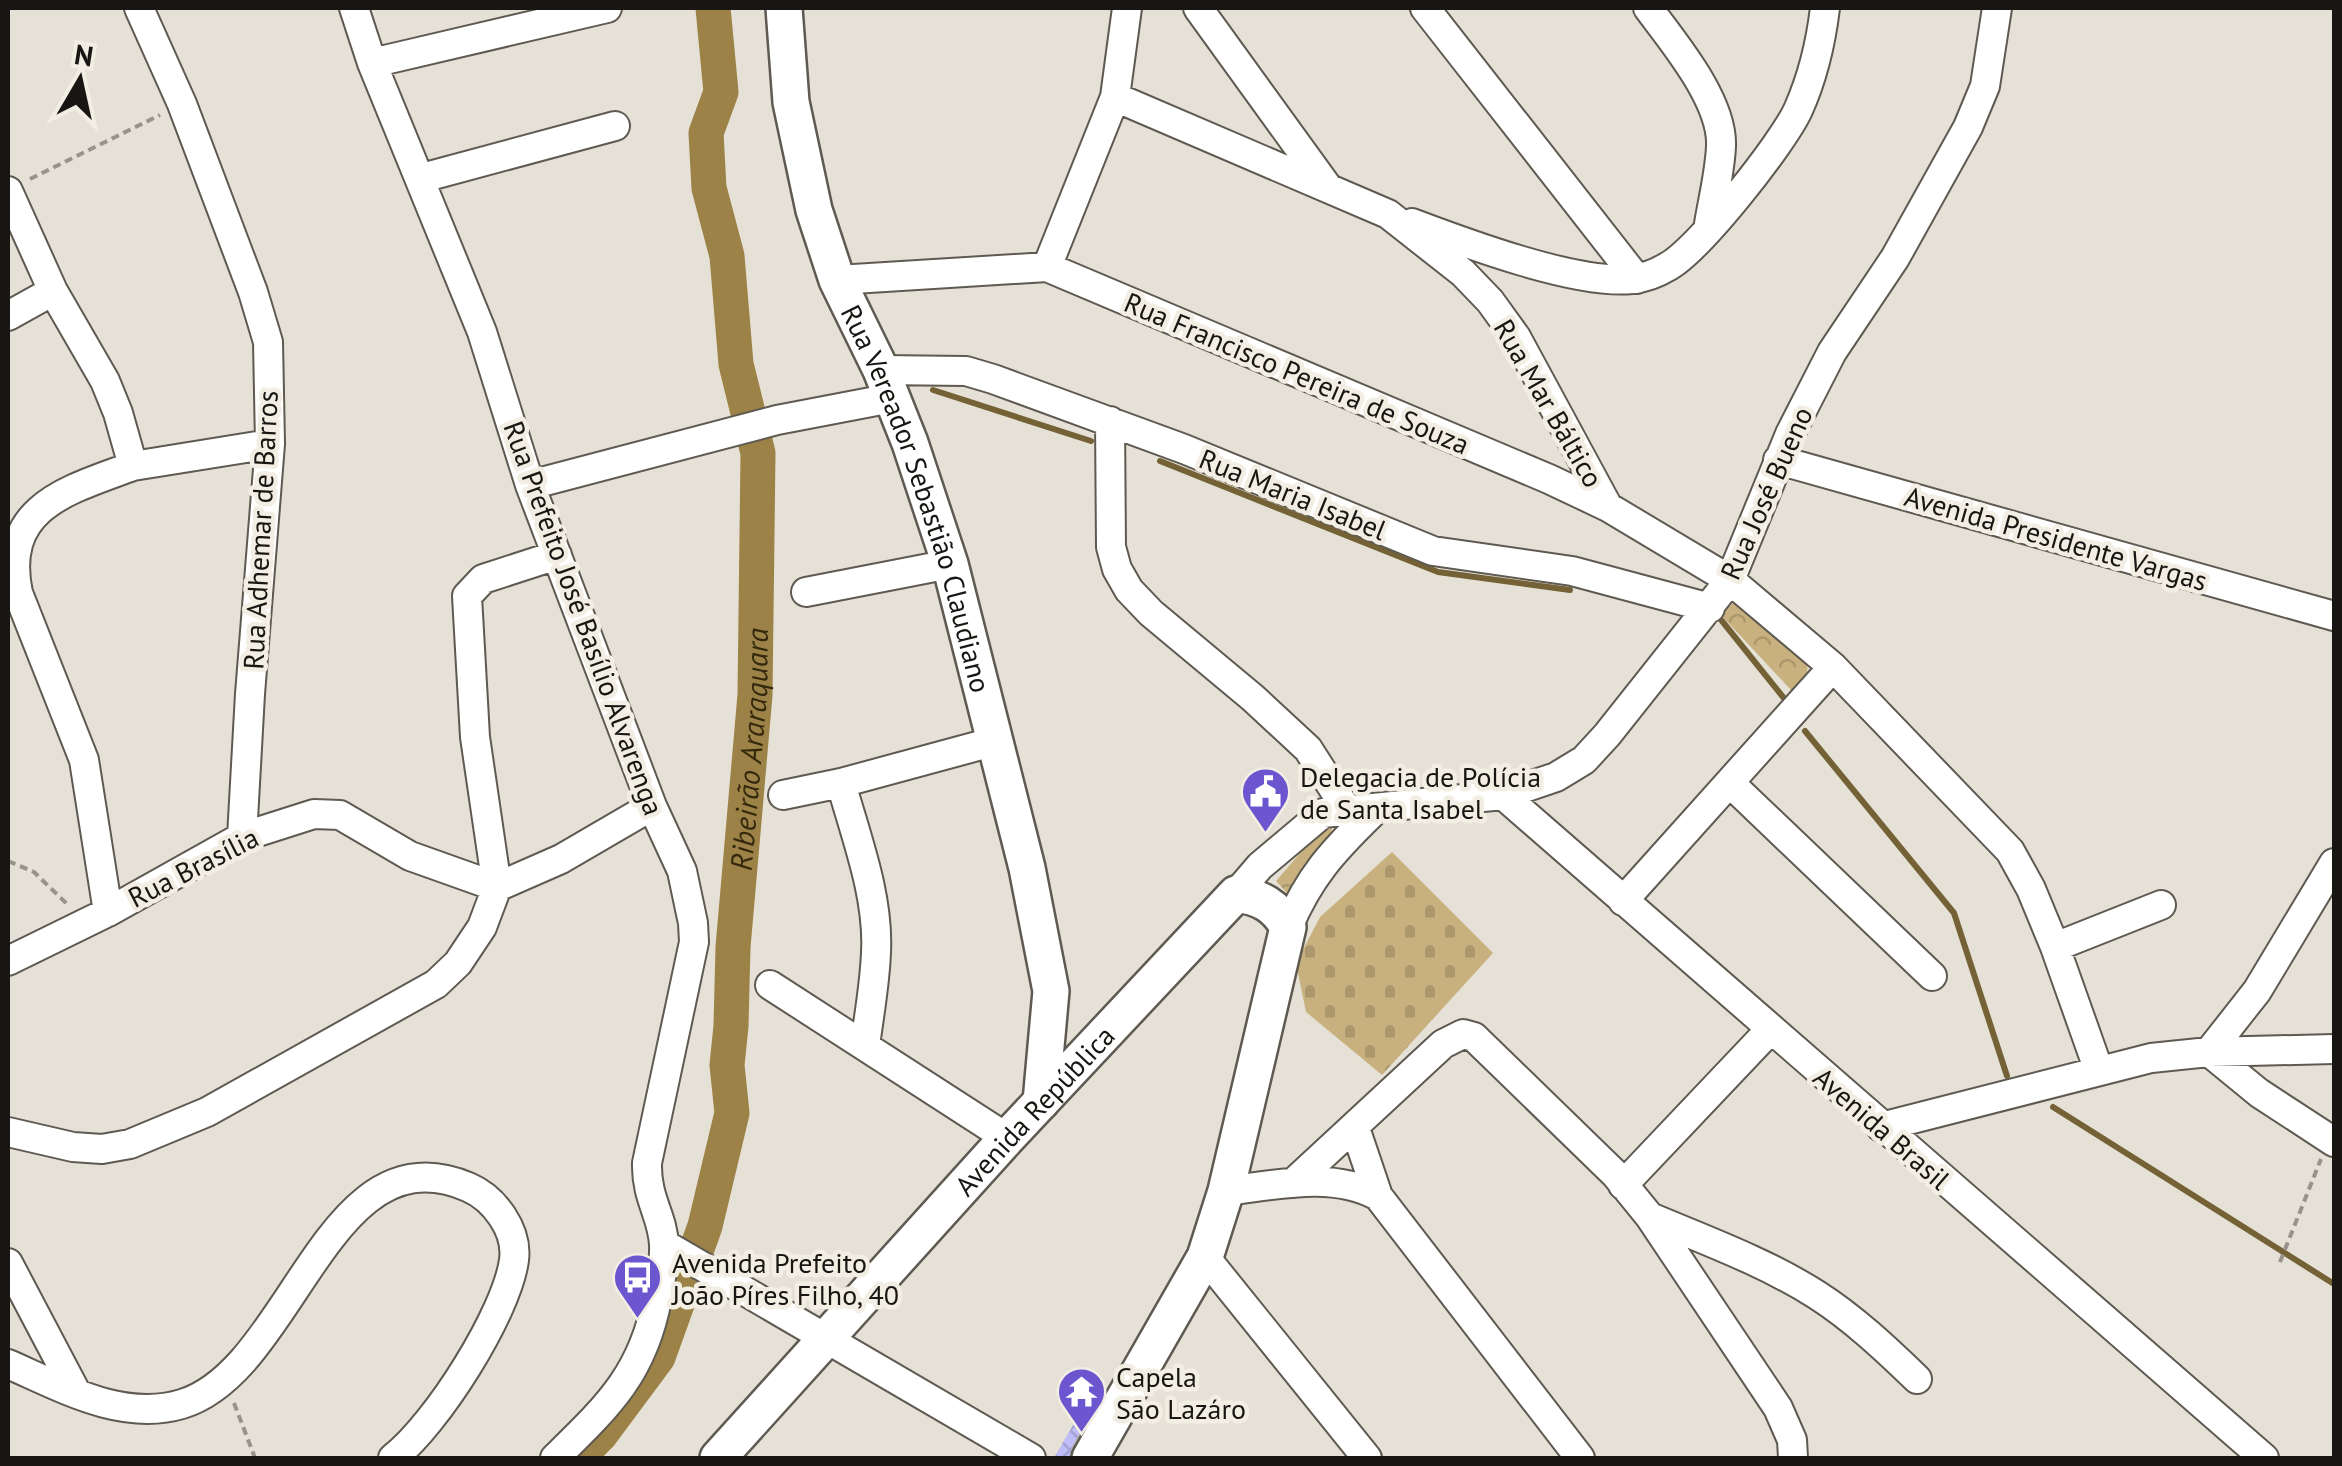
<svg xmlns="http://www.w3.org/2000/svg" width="2342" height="1466" viewBox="0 0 2342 1466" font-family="'PT Sans',sans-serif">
<defs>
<pattern id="cemetery-stones" width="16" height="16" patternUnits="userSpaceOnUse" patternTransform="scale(2.5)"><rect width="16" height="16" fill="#c8b17e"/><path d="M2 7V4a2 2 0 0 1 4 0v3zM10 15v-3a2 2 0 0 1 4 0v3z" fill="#ab986c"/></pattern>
<pattern id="park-crowns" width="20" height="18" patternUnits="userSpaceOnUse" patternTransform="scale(2.5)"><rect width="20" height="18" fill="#c8b17e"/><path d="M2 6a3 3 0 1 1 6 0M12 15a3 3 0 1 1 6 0" fill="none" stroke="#ab986c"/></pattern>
<pattern id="building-cross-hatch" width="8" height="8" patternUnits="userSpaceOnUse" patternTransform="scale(2.5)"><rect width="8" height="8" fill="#bfbdf9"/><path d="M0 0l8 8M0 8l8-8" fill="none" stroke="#a3a2d4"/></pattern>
</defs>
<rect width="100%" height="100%" fill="#e6e1d6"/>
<path fill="url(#cemetery-stones)" d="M1392 852 1493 953 1382 1075 1306 1012 1296 963 1320 917Z"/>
<path fill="url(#park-crowns)" d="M1739 597 1805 657C1811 672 1805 682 1792 691L1721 615Z
M1333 825 1329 840 1287 893 1276 881 1301 852Z"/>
<path fill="#0003" d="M1088 1404 1105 1414 1081 1458H1062L1058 1456Z"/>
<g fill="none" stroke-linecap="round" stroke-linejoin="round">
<path stroke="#746236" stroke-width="6" d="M933 390 1091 441
M1160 461 1438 572 1570 590
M1722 621 1783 697
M1805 731 1954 913 2007 1076
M2053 1107 2334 1284"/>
<path stroke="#9c8246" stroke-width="35" id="s1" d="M577 1458 600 1435 658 1357 705 1226 732 1113 727 1065 731 1026 733 947 755 695 758 453 736 364 727 256 709 188 706 133 721 92 713 8"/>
</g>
<path fill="url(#building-cross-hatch)" d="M1087 1401 1095 1406 1072 1447 1069 1458H1054Z"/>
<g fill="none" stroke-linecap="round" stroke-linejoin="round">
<defs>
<path id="minor" d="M139 8 182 104 253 292 268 342 270 444 250 694 242 837
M354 8 372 63 482 332 530 485 652 806 682 871 693 923 694 942 647 1163C646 1199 663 1216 664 1245 665 1263 660 1282 657 1299 643 1374 607 1407 555 1458
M1198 8 1326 185
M1425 8 1637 279
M1648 8C1674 43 1723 101 1721 146 1720 172 1713 199 1709 224
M372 63 607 8
M1115 97 1388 214 1463 273 1490 301 1516 337 1608 507
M422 178 615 126
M8 191 53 291 105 381 118 413 133 466C69 490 0 506 18 593L84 760 108 912
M1412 223C1465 243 1577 285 1632 279 1643 278 1657 273 1667 267 1698 251 1783 143 1798 110 1812 79 1821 41 1825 8
M1047 267 1115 97 1127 8
M837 280 1047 267 1549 479 1608 507 1730 580 1833 667 2010 851 2031 889 2055 947 2099 1071
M8 316 53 291
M881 370 966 371 993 379 1184 449 1433 551 1572 571 1710 608
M1110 421 1111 547 1117 569 1129 590 1151 613 1253 698 1308 749 1354 821
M1778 460 2334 616
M133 466 270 444
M530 485 777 420 892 398
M806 592 950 564
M841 783C856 837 879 896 876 952 875 983 869 1015 865 1046
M1731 784 1932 976
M783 795 841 783 996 741
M1503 795 2264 1458
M2334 863 2257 991 2209 1052 2259 1093 2334 1142
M1236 894 1260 866 1323 813 1503 795 1556 777 1584 760 1607 735 1730 580 1790 434 1832 352 1895 258 1968 127 1985 86 1997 8
M1623 901 1833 667
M1288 927C1309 877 1333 851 1371 814
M2055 947 2161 905
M8 961 108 912 242 837 314 814 340 815 410 856 497 887 561 859 652 806
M770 985 1007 1138
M1881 1127 2151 1058 2209 1052 2334 1049
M1355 1128 1378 1196
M8 1132 73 1147 102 1149 130 1144 207 1112 436 984 458 963 482 927 497 887 475 737 467 596 483 579 557 555
M1293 1183 1443 1044 1463 1034 1474 1037 1615 1174 1650 1217 1778 1408 1792 1440 1793 1458
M1623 1185 1770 1030
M1226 1191C1275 1185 1333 1171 1378 1196L1580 1458
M1650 1217C1707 1241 1765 1262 1817 1295 1853 1318 1886 1349 1917 1379
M664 1244 1031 1458
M1205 1257 1367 1458
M8 1263 77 1394
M8 1364C61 1387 122 1422 182 1404 294 1370 327 1127 468 1187 494 1198 518 1230 514 1260 507 1313 436 1425 393 1458"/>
<g id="major">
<path id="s2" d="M784 8 791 102 814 210 837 280 881 370 910 443 950 564 1027 868 1051 991 1041 1102"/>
<path id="s3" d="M718 1458 1007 1138 1236 894C1261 897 1276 906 1288 927L1226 1191 1205 1257 1090 1458"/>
</g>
</defs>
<use href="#minor" stroke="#5e5a51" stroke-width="32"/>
<use href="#major" stroke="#5e5a51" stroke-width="40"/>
<path stroke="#97938a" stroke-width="4" stroke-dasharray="8 5" stroke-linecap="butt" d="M30 179 160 115
M8 861 34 872 67 904
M2280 1262 2321 1159
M234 1403 255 1458"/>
<use href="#minor" stroke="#fff" stroke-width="28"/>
<use href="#major" stroke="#fff" stroke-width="35"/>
</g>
<defs>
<symbol id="civic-pin" viewBox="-11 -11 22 30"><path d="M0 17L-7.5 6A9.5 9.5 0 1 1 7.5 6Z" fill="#6b56d0" stroke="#f3eee3"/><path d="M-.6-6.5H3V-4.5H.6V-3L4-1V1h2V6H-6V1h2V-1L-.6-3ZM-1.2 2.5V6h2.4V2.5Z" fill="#fff"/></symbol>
<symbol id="bus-pin" viewBox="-11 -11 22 30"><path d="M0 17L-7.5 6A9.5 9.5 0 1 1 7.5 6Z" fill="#6b56d0" stroke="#f3eee3"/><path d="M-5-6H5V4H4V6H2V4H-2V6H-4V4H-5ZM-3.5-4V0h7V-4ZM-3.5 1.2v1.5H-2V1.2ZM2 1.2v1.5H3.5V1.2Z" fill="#fff"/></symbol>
<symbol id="temple-pin" viewBox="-11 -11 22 30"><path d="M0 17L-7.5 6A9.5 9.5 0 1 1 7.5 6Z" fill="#6b56d0" stroke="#f3eee3"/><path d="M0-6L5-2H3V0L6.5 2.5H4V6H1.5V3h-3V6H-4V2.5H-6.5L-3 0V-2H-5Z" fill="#fff"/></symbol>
</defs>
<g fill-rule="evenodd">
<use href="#civic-pin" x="1238" y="764" width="55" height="75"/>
<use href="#bus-pin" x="610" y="1250" width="55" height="75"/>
<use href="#temple-pin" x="1054" y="1364" width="55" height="75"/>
</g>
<g text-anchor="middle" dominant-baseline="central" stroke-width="9" stroke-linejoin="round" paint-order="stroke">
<g font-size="28" fill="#181612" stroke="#f3eee3">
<text transform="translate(1297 373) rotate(23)">Rua Francisco Pereira de Souza</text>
<text transform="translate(1549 403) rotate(60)">Rua Mar Báltico</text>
<text transform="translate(1766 493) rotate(-66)">Rua José Bueno</text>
<text transform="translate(1293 494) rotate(22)">Rua Maria Isabel</text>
<text stroke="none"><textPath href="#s2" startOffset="512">Rua Vereador Sebastião Claudiano</textPath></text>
<text transform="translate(260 530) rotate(-87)">Rua Adhemar de Barros</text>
<text transform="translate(2056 538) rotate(16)">Avenida Presidente Vargas</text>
<text transform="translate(584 618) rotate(70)">Rua Prefeito José Basílio Alvarenga</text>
<text transform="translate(193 867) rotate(-27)">Rua Brasília</text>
<text stroke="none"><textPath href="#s3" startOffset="470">Avenida República</textPath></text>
<text transform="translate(1882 1128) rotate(41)">Avenida Brasil</text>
</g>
<g font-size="28" fill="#181612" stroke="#f3eee3" text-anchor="start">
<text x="1300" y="776">Delegacia de Polícia<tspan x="1300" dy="32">de Santa Isabel</tspan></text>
<text x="672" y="1262">Avenida Prefeito<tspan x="672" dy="32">João Píres Filho, 40</tspan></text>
<text x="1116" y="1376">Capela<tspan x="1116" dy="32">São Lazáro</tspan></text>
</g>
<g font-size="30" font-style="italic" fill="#35290d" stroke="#f3eee3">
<text stroke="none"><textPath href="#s1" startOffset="750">Ribeirão Araraquara</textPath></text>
</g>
</g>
<rect width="2342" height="1466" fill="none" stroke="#181612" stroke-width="20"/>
<g transform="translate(80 80) rotate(9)" stroke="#f3eee3" stroke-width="8" paint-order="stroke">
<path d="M0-8L18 38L0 25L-18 38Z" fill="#181612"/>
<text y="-15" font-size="28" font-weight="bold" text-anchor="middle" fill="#181612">N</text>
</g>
</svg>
